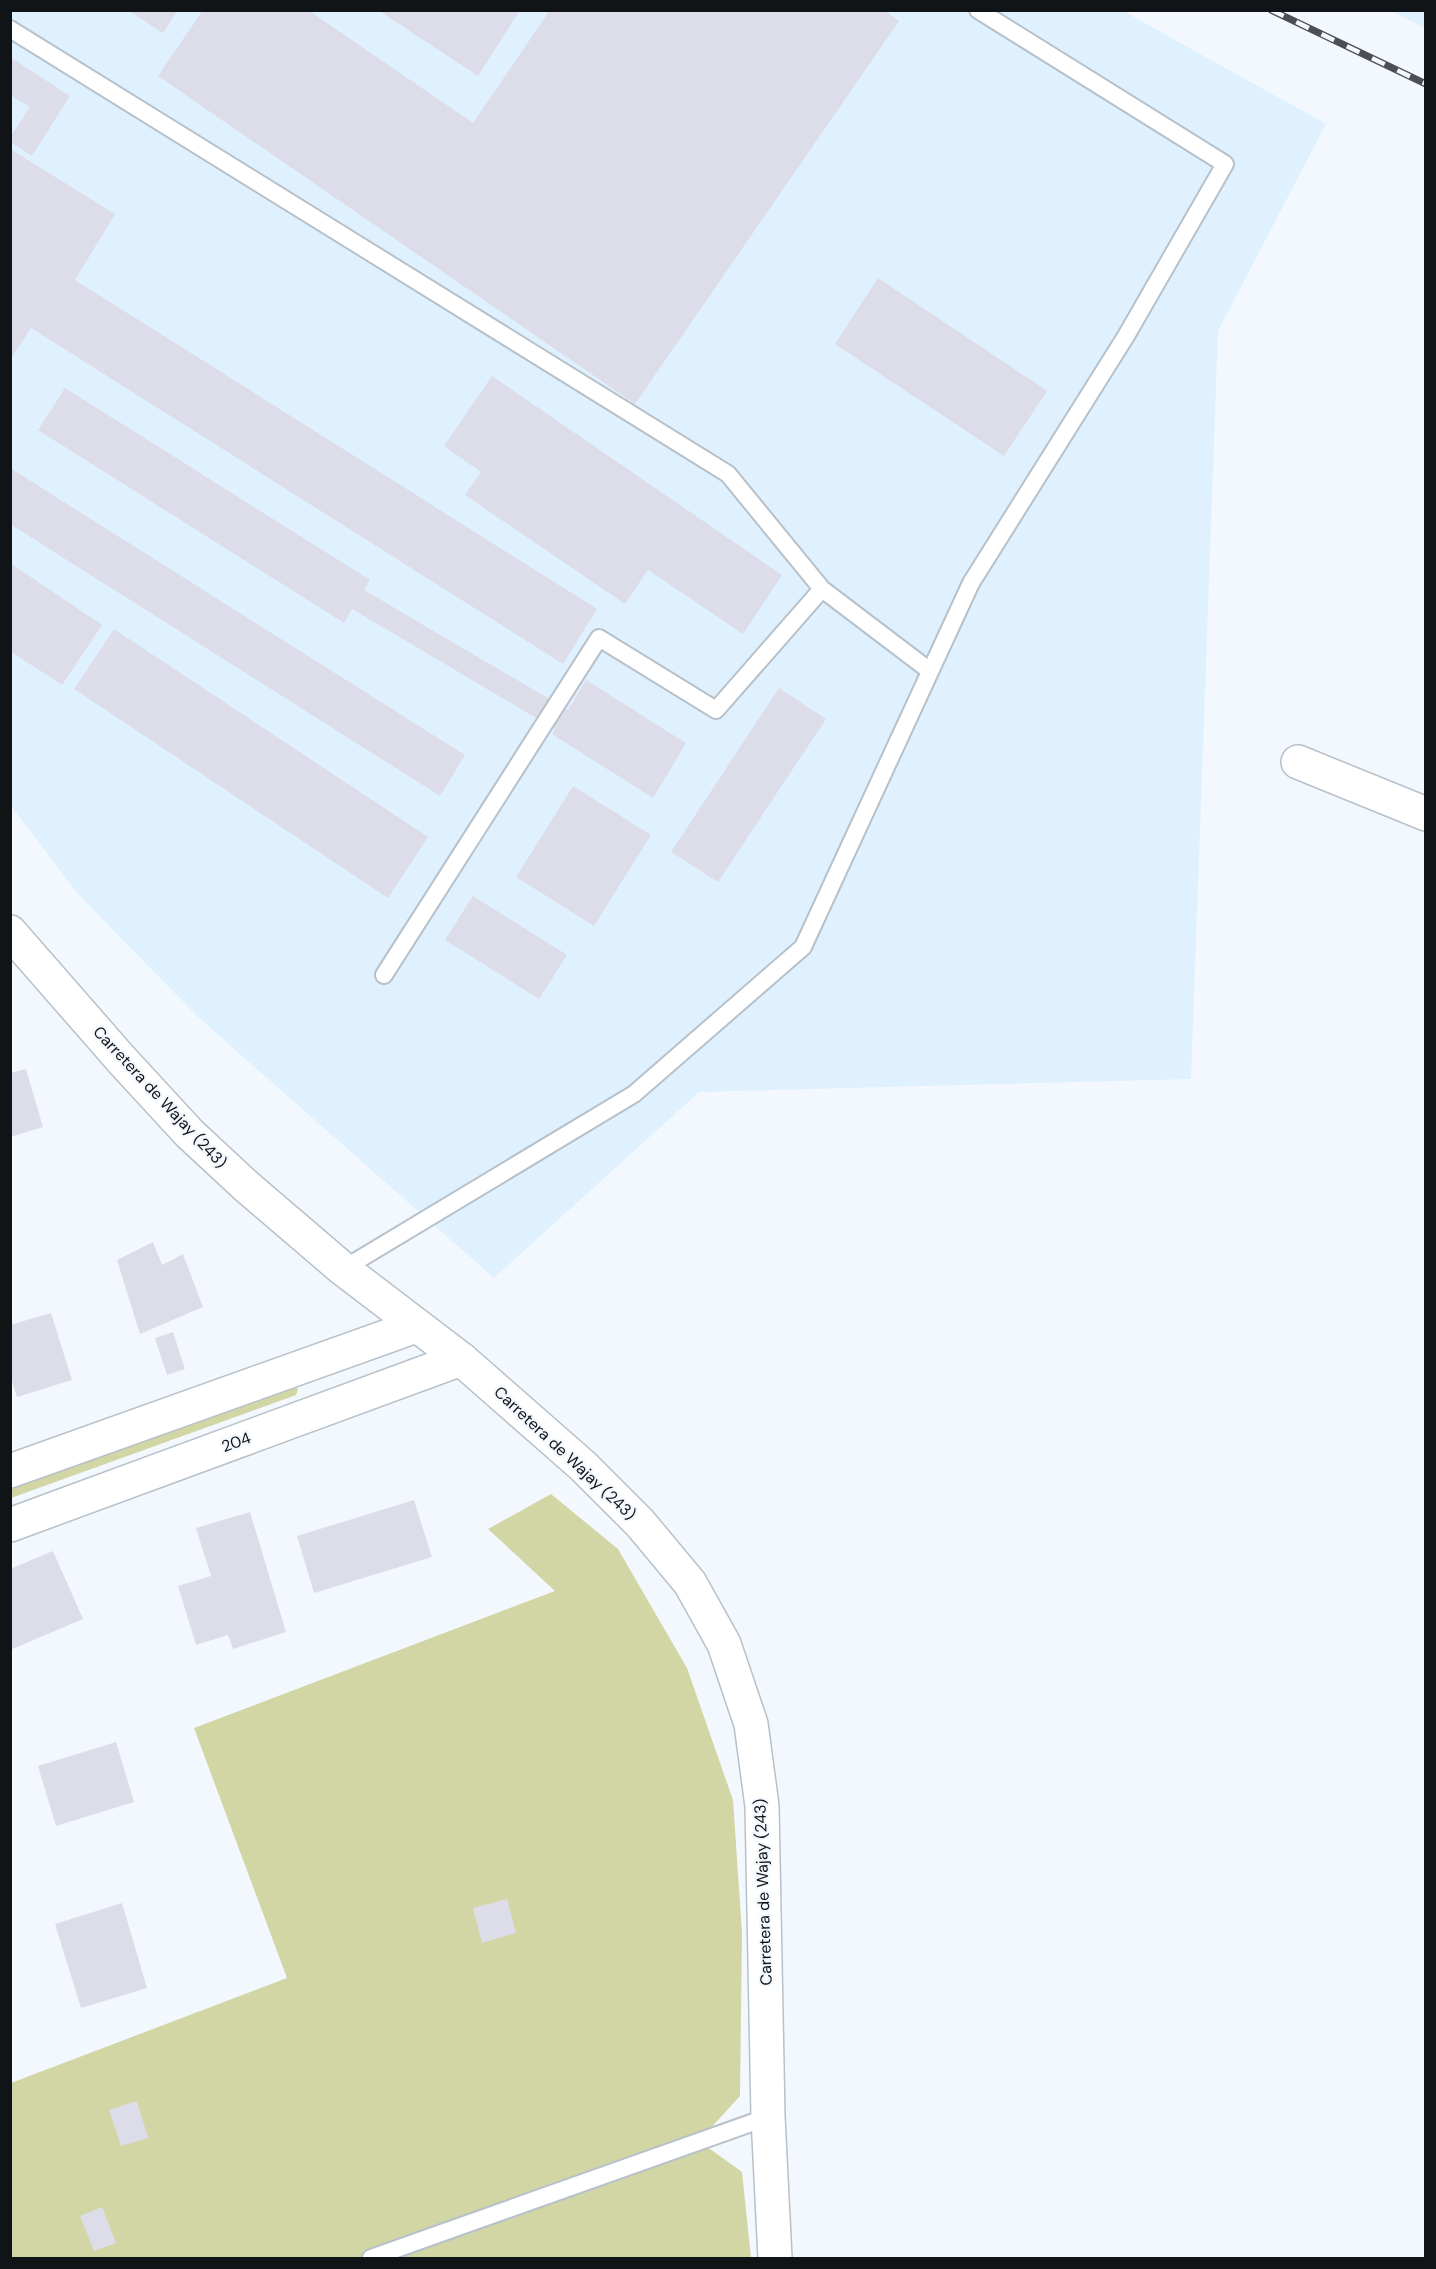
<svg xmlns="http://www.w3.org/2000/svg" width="1436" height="2269" viewBox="0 0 1436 2269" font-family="'DM Sans',sans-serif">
<rect width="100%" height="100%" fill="#f2f8fe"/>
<path fill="#dff0fe" d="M11 11H1123L1326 124 1218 331 1191 1079 699 1092 494 1278 198 1017 78 894 11 806Z
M1391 11H1425V28Z"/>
<path fill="#d2d6a4" d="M293 1385 298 1389 296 1395 11 1498V1488Z
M551 1494 618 1549 687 1668 733 1800 742 1933 740 2096 699 2141 742 2172 751 2258H11V2083L287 1978 194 1728 555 1591 488 1529Z"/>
<path fill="#dddde9" d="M127 10H178L163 33Z
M203 10H308L473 123 550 10H884L899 21 635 404 158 76Z
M378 10H520L478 76Z
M10 57 70 96 32 156 10 142V137L30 107 10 95Z
M10 149 115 214 75 280 597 609 563 664 31 328 10 360Z
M878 278 1047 391 1004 456 835 344Z
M492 376 782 575 743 634 648 570 625 604 465 495 481 472 444 446Z
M65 388 370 580 364 590 568 710 586 680 686 743 653 798 552 734 555 729 352 609 344 623 38 430Z
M10 468 465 755 440 796 10 524Z
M10 563 102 625 62 685 10 651Z
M114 629 428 837 388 898 74 689Z
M779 688 826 719 718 882 671 852Z
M573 786 651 835 594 926 516 877Z
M473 896 567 955 539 999 445 940Z
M26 1069 43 1127 10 1137V1073Z
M153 1242 162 1265 183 1254 203 1307 140 1334 117 1260Z
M51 1313 72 1380 17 1397 10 1375V1325Z
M173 1332 185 1369 167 1375 155 1338Z
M414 1500 432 1557 314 1593 297 1536Z
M250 1512 286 1632 233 1649 228 1635 196 1645 178 1586 211 1576 196 1528Z
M53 1551 83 1619 10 1650V1569Z
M116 1742 134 1802 56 1826 38 1766Z
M507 1899 516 1933 482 1943 473 1908Z
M122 1903 147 1988 81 2008 55 1924Z
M137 2101 148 2138 121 2146 109 2110Z
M102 2207 116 2243 94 2251 80 2216Z"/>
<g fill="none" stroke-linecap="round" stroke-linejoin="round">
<defs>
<path id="lane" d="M10 29 728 474 822 589 930 671
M384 975 599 638 716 710 822 589
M343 1269 634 1094 803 947 971 583 1126 336 1225 164 978 10
M371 2258 768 2117"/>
<path id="street" d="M1298 762 1426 814
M10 1471 416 1326
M10 1525 461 1359"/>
<path id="secondary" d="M10 932 120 1058 189 1133 246 1186 343 1269 461 1359 583 1466 640 1523 690 1583 724 1644 751 1724 762 1806 768 2117 775 2258"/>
</defs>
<use href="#lane" stroke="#b7c1c9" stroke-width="20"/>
<use href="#street" stroke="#b7c1c9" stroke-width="36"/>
<use href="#secondary" stroke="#b7c1c9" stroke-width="36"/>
<use href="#lane" stroke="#fff" stroke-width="16"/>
<use href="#street" stroke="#fff" stroke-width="33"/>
<use href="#secondary" stroke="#fff" stroke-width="33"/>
<defs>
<path id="rail" d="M1271 10 1426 84"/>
</defs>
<use href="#rail" stroke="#4c4f53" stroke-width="7"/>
<use href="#rail" stroke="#f2f8fe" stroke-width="4.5" stroke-dasharray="14" stroke-linecap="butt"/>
</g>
<g text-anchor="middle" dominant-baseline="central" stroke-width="4.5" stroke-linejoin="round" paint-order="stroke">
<g font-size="16" fill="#111417" stroke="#f2f8fe">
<text transform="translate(160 1097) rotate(47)">Carretera de Wajay (243)</text>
<text transform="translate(236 1442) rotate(-20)">204</text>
<text transform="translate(565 1453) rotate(43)">Carretera de Wajay (243)</text>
<text transform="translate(763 1892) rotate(-92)">Carretera de Wajay (243)</text>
</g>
</g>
<rect width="1436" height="2269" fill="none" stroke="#111417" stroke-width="24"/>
</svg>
